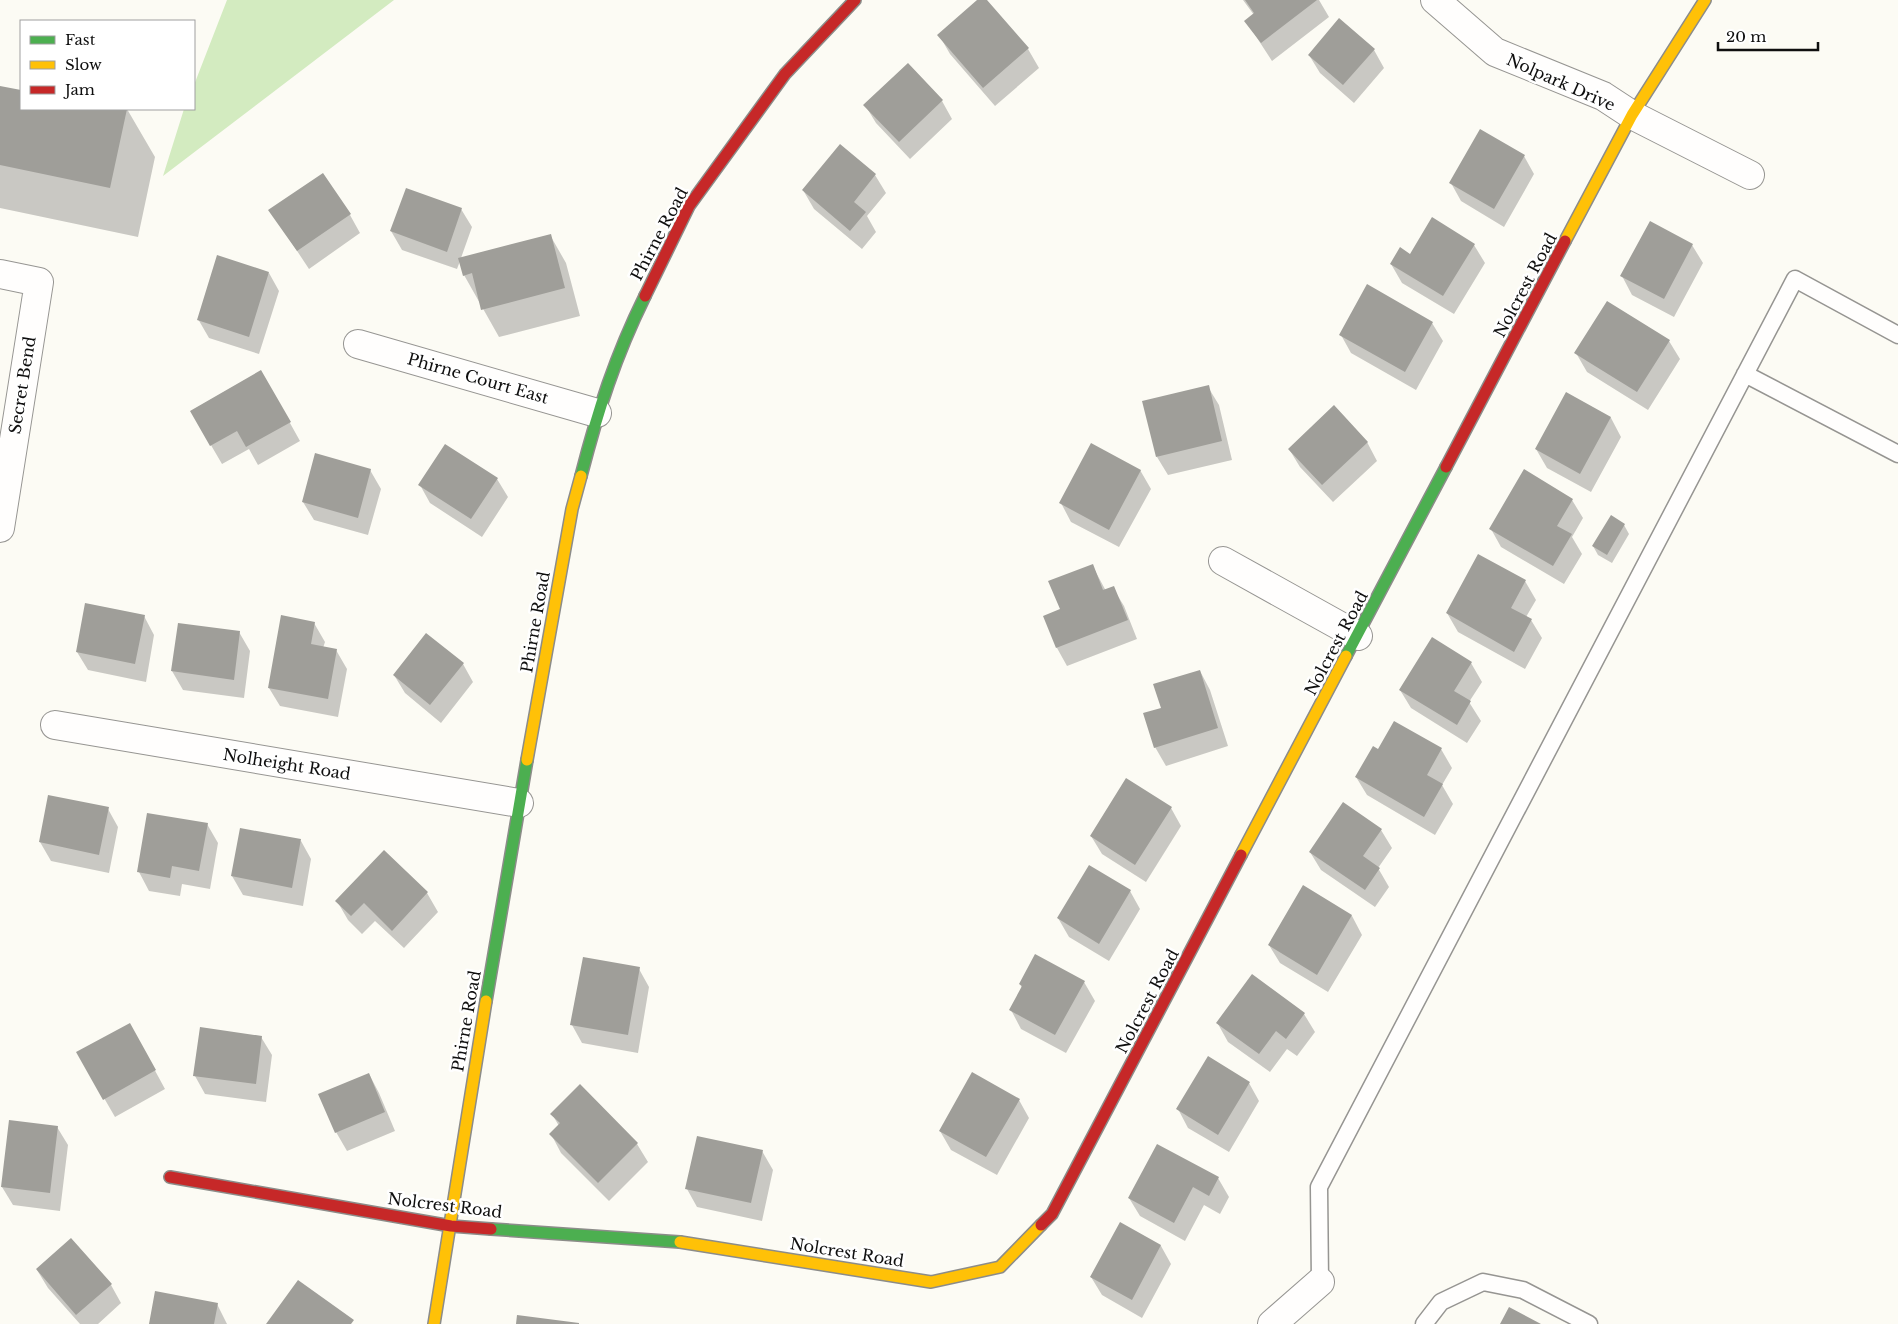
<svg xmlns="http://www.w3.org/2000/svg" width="1898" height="1324" viewBox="0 0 1898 1324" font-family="'Libre Baskerville',serif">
<rect width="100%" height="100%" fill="#fcfbf4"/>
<path fill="#d3ebc0" d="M227 0H394L163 176 184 109H194V85Z"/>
<path fill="#0003" d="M979 0H985L1028 49 1039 68 995 106 950 54 939 35Z
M1243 0H1319L1329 17 1272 61 1246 21 1254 15Z
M1374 50 1384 68 1354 103 1320 73 1309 55Z
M0 88 21 91V109H127L155 157 138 237 0 208Z
M942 101 952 119 910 159 876 123 865 105Z
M1524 156 1534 174 1504 227 1461 201 1451 183Z
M875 175 886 193 867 216 876 232 862 249 814 209 803 190Z
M461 209 472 227 461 258 550 235 566 263 580 316 499 337 464 275 460 261 457 269 402 250 391 231Z
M270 210 350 215 360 233 309 269Z
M1474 245 1485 263 1454 314 1402 283 1391 264 1411 255Z
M1692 245 1703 263 1674 317 1632 295 1622 276Z
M269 273 279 291 259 354 209 338 198 319Z
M1432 323 1443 341 1416 390 1351 353 1341 335Z
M1669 341 1680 359 1648 410 1587 372 1576 353Z
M261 371 300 441 258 465 249 449 222 464 191 411Z
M1208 387 1219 405 1232 460 1168 475 1157 457Z
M1567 394 1611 418 1621 437 1591 492 1547 468 1536 449Z
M1367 442 1377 461 1333 502 1300 467 1289 449Z
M370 470 381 489 368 535 314 520 303 502Z
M1140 470 1151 489 1119 547 1071 522 1061 503Z
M497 479 508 497 482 537 430 503 420 485Z
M1572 500 1583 518 1572 537 1582 554 1564 584 1501 547 1491 529Z
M1624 525 1629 534 1612 563 1598 555 1593 546Z
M1092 565 1106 591 1113 588 1124 606 1137 639 1067 666 1057 648 1061 610Z
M1525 581 1536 600 1526 617 1531 620 1542 638 1525 669 1458 632 1447 613Z
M144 616 154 635 146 682 88 670 77 652Z
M314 623 325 642 323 648 336 650 347 669 338 717 280 706 269 688Z
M239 632 250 651 244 698 183 690 172 671Z
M1471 663 1482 682 1469 702 1481 721 1467 743 1411 708 1400 690Z
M463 664 473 682 441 723 405 693 394 675Z
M1200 671 1210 690 1228 746 1166 766 1155 747 1162 709Z
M1441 749 1452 768 1442 785 1453 804 1435 835 1367 795 1356 777 1379 751Z
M1171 808 1181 826 1146 882 1102 854 1091 836Z
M108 809 118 827 109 873 51 861 40 842Z
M207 824 218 843 210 889 182 884 180 896 149 891 139 872Z
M1381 830 1392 848 1378 868 1389 887 1375 907 1321 870 1310 852Z
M301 841 311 859 303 906 243 895 232 876Z
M384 852 427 893 438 912 404 948 375 921 362 934 348 920 337 901Z
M1304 887 1352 916 1362 935 1328 992 1280 963 1269 945Z
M1130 891 1140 909 1109 961 1069 937 1058 918Z
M639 969 649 987 638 1053 582 1043 572 1025Z
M1084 982 1095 1001 1066 1053 1021 1029 1011 1010 1022 988 1020 984Z
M1304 1014 1315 1032 1297 1056 1287 1049 1270 1072 1228 1042 1218 1024Z
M261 1037 272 1055 266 1102 205 1094 195 1076Z
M140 1043 165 1089 115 1117 78 1053Z
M369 1074 379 1093 395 1131 347 1151 336 1132Z
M1249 1083 1259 1101 1229 1152 1188 1128 1178 1109Z
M1019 1100 1029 1118 997 1175 951 1150 940 1131Z
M552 1114 637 1144 648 1162 609 1201 561 1153 551 1134 559 1126Z
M57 1127 68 1145 60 1211 13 1205 2 1187Z
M762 1151 773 1170 762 1221 697 1207 687 1189Z
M1218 1178 1229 1197 1220 1214 1204 1205 1185 1241 1140 1216 1129 1198Z
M1120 1224 1161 1246 1171 1264 1142 1318 1102 1295 1091 1277Z
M37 1270 111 1285 121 1303 98 1324H80L48 1288Z
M217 1304 227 1324H150Z"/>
<path fill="#9f9e99" d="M977 0H987L1029 48 983 88 937 35Z
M1245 0H1317L1261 43 1244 21 1254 13Z
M1339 18 1375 49 1343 85 1308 55Z
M908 63 943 100 899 142 863 105Z
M0 86 21 90V109H127L110 188 0 165Z
M1480 129 1525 155 1494 209 1449 183Z
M840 144 876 174 854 202 866 212 850 231 802 190Z
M323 173 351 214 297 251 268 210Z
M406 188 462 208 447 252 390 231Z
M1432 217 1475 244 1443 296 1390 264 1400 247 1410 254Z
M1650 221 1693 244 1664 299 1620 276Z
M551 234 565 288 481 310 472 273 463 276 458 258Z
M217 255 269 272 249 337 197 320Z
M1367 284 1433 322 1405 372 1339 335Z
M1607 301 1670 340 1637 392 1574 353Z
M261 370 291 422 246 447 237 431 210 446 190 411Z
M1209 385 1222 441 1156 457 1142 401Z
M1566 392 1611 417 1580 474 1535 449Z
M1334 405 1368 442 1322 485 1288 449Z
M1091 443 1141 470 1109 530 1059 503Z
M445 444 498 478 471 519 418 485Z
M315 453 371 469 358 518 302 502Z
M1524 469 1573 499 1557 526 1572 534 1553 566 1489 529Z
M1611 515 1625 524 1607 555 1592 546Z
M1478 554 1526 580 1511 608 1532 619 1514 652 1446 613Z
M1093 564 1103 590 1114 586 1128 620 1056 648 1043 616 1060 609 1048 581Z
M85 603 145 615 135 664 76 652Z
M281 615 315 622 311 644 337 649 328 699 268 688Z
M178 623 240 631 234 680 171 671Z
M426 633 464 663 430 705 393 675Z
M1432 637 1472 662 1454 691 1471 701 1457 725 1399 690Z
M1200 670 1218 728 1154 748 1143 713 1161 708 1153 684Z
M1394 721 1442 748 1427 775 1443 784 1424 817 1355 777 1373 746 1378 749Z
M1126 778 1172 807 1135 865 1090 836Z
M48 795 109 807 99 855 39 842Z
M1343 802 1382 829 1363 856 1380 868 1365 890 1309 852Z
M147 813 208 823 199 871 172 866 170 878 137 872Z
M240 828 301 839 292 888 231 876Z
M384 850 428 892 392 931 364 903 351 916 335 901Z
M1089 865 1131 890 1099 944 1057 918Z
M1303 885 1352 915 1317 975 1268 945Z
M1035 954 1085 981 1055 1035 1009 1010 1022 986 1019 984Z
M583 957 640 967 628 1035 570 1025Z
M1252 974 1305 1013 1286 1039 1276 1031 1259 1054 1216 1023Z
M130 1023 156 1070 103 1100 76 1052Z
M200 1027 262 1036 256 1084 193 1076Z
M1208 1056 1250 1082 1218 1135 1176 1109Z
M972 1072 1020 1099 986 1157 939 1131Z
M369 1073 385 1112 335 1133 318 1094Z
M580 1084 638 1143 598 1183 549 1134 560 1123 550 1114Z
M9 1120 58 1126 50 1193 1 1187Z
M697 1136 763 1150 751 1203 685 1189Z
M1157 1144 1219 1177 1209 1196 1193 1187 1174 1223 1128 1198Z
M1120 1222 1161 1245 1132 1300 1090 1277Z
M71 1238 112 1284 76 1315 36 1269Z
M298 1280 354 1320 351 1324H266Z
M155 1291 218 1303 214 1324H149Z
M1509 1307 1541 1324H1500Z
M517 1315 579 1323V1324H516Z"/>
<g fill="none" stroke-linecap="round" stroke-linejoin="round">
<defs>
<path id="lane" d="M1745 374 1898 454
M1320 1282 1319 1187 1795 279 1898 335
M1424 1324 1441 1302 1483 1282 1523 1290 1589 1324"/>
<path id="street" d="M1435 0 1495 52 1603 96 1632 115 1750 175
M0 274 39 282 0 528
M358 344 597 413
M1223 561 1358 636
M55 725 519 803
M1272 1324 1320 1282"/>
<path id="fast" d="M581 476C598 410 615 357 645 296
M1346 656 1446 467
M486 1001 527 760
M491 1229 680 1242"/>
<path id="slow" d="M1565 241 1632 115 1705 0
M527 760 572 509 581 476
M1241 855 1346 656
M680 1242 931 1282 1000 1267 1041 1225
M434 1324 486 1001"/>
<path id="jam" d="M645 296 689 206 785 74 855 0
M1446 467 1565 241
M170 1177 451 1226 491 1229
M1041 1225 1052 1214 1241 855"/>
</defs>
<use href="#lane" stroke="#969592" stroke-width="19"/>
<use href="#street" stroke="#969592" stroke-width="30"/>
<use href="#fast" stroke="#8c8c89" stroke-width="14"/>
<use href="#slow" stroke="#8c8c89" stroke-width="14"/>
<use href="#jam" stroke="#8c8c89" stroke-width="14"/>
<use href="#lane" stroke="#fffefd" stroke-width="16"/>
<use href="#street" stroke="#fffefd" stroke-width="28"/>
<use href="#fast" stroke="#4caf50" stroke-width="11"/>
<use href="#slow" stroke="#ffc107" stroke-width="11"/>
<use href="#jam" stroke="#c62828" stroke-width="11"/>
</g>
<g text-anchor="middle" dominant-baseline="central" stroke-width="5" stroke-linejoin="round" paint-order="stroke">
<g font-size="16" fill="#0f0f0f" stroke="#fff">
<text transform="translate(1561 82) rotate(24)">Nolpark Drive</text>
<text transform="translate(659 234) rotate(-62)">Phirne Road</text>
<text transform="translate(1525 285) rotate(-62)">Nolcrest Road</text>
<text transform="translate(478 378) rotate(16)">Phirne Court East</text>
<text transform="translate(22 385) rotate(-81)">Secret Bend</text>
<text transform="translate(535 622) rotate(-80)">Phirne Road</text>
<text transform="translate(1336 643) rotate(-62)">Nolcrest Road</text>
<text transform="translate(287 764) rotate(9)">Nolheight Road</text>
<text transform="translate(1147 1001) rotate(-62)">Nolcrest Road</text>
<text transform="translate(466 1021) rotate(-80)">Phirne Road</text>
<text transform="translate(445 1205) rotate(7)">Nolcrest Road</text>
<text transform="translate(847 1252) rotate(9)">Nolcrest Road</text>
</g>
</g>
<rect x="20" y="20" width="175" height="90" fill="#ffffff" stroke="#9f9f9f"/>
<rect x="30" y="36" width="25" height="8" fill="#4caf50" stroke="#9f9f9f"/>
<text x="65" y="45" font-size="15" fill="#0f0f0f">Fast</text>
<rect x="30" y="61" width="25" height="8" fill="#ffc107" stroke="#9f9f9f"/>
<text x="65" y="70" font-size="15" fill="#0f0f0f">Slow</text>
<rect x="30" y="86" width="25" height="8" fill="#c62828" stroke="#9f9f9f"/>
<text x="65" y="95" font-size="15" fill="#0f0f0f">Jam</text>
<path d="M1718 42v8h100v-8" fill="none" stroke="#0f0f0f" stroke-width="2.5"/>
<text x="1726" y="42" font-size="15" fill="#0f0f0f" stroke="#ffffff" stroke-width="4" paint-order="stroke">20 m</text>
</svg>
